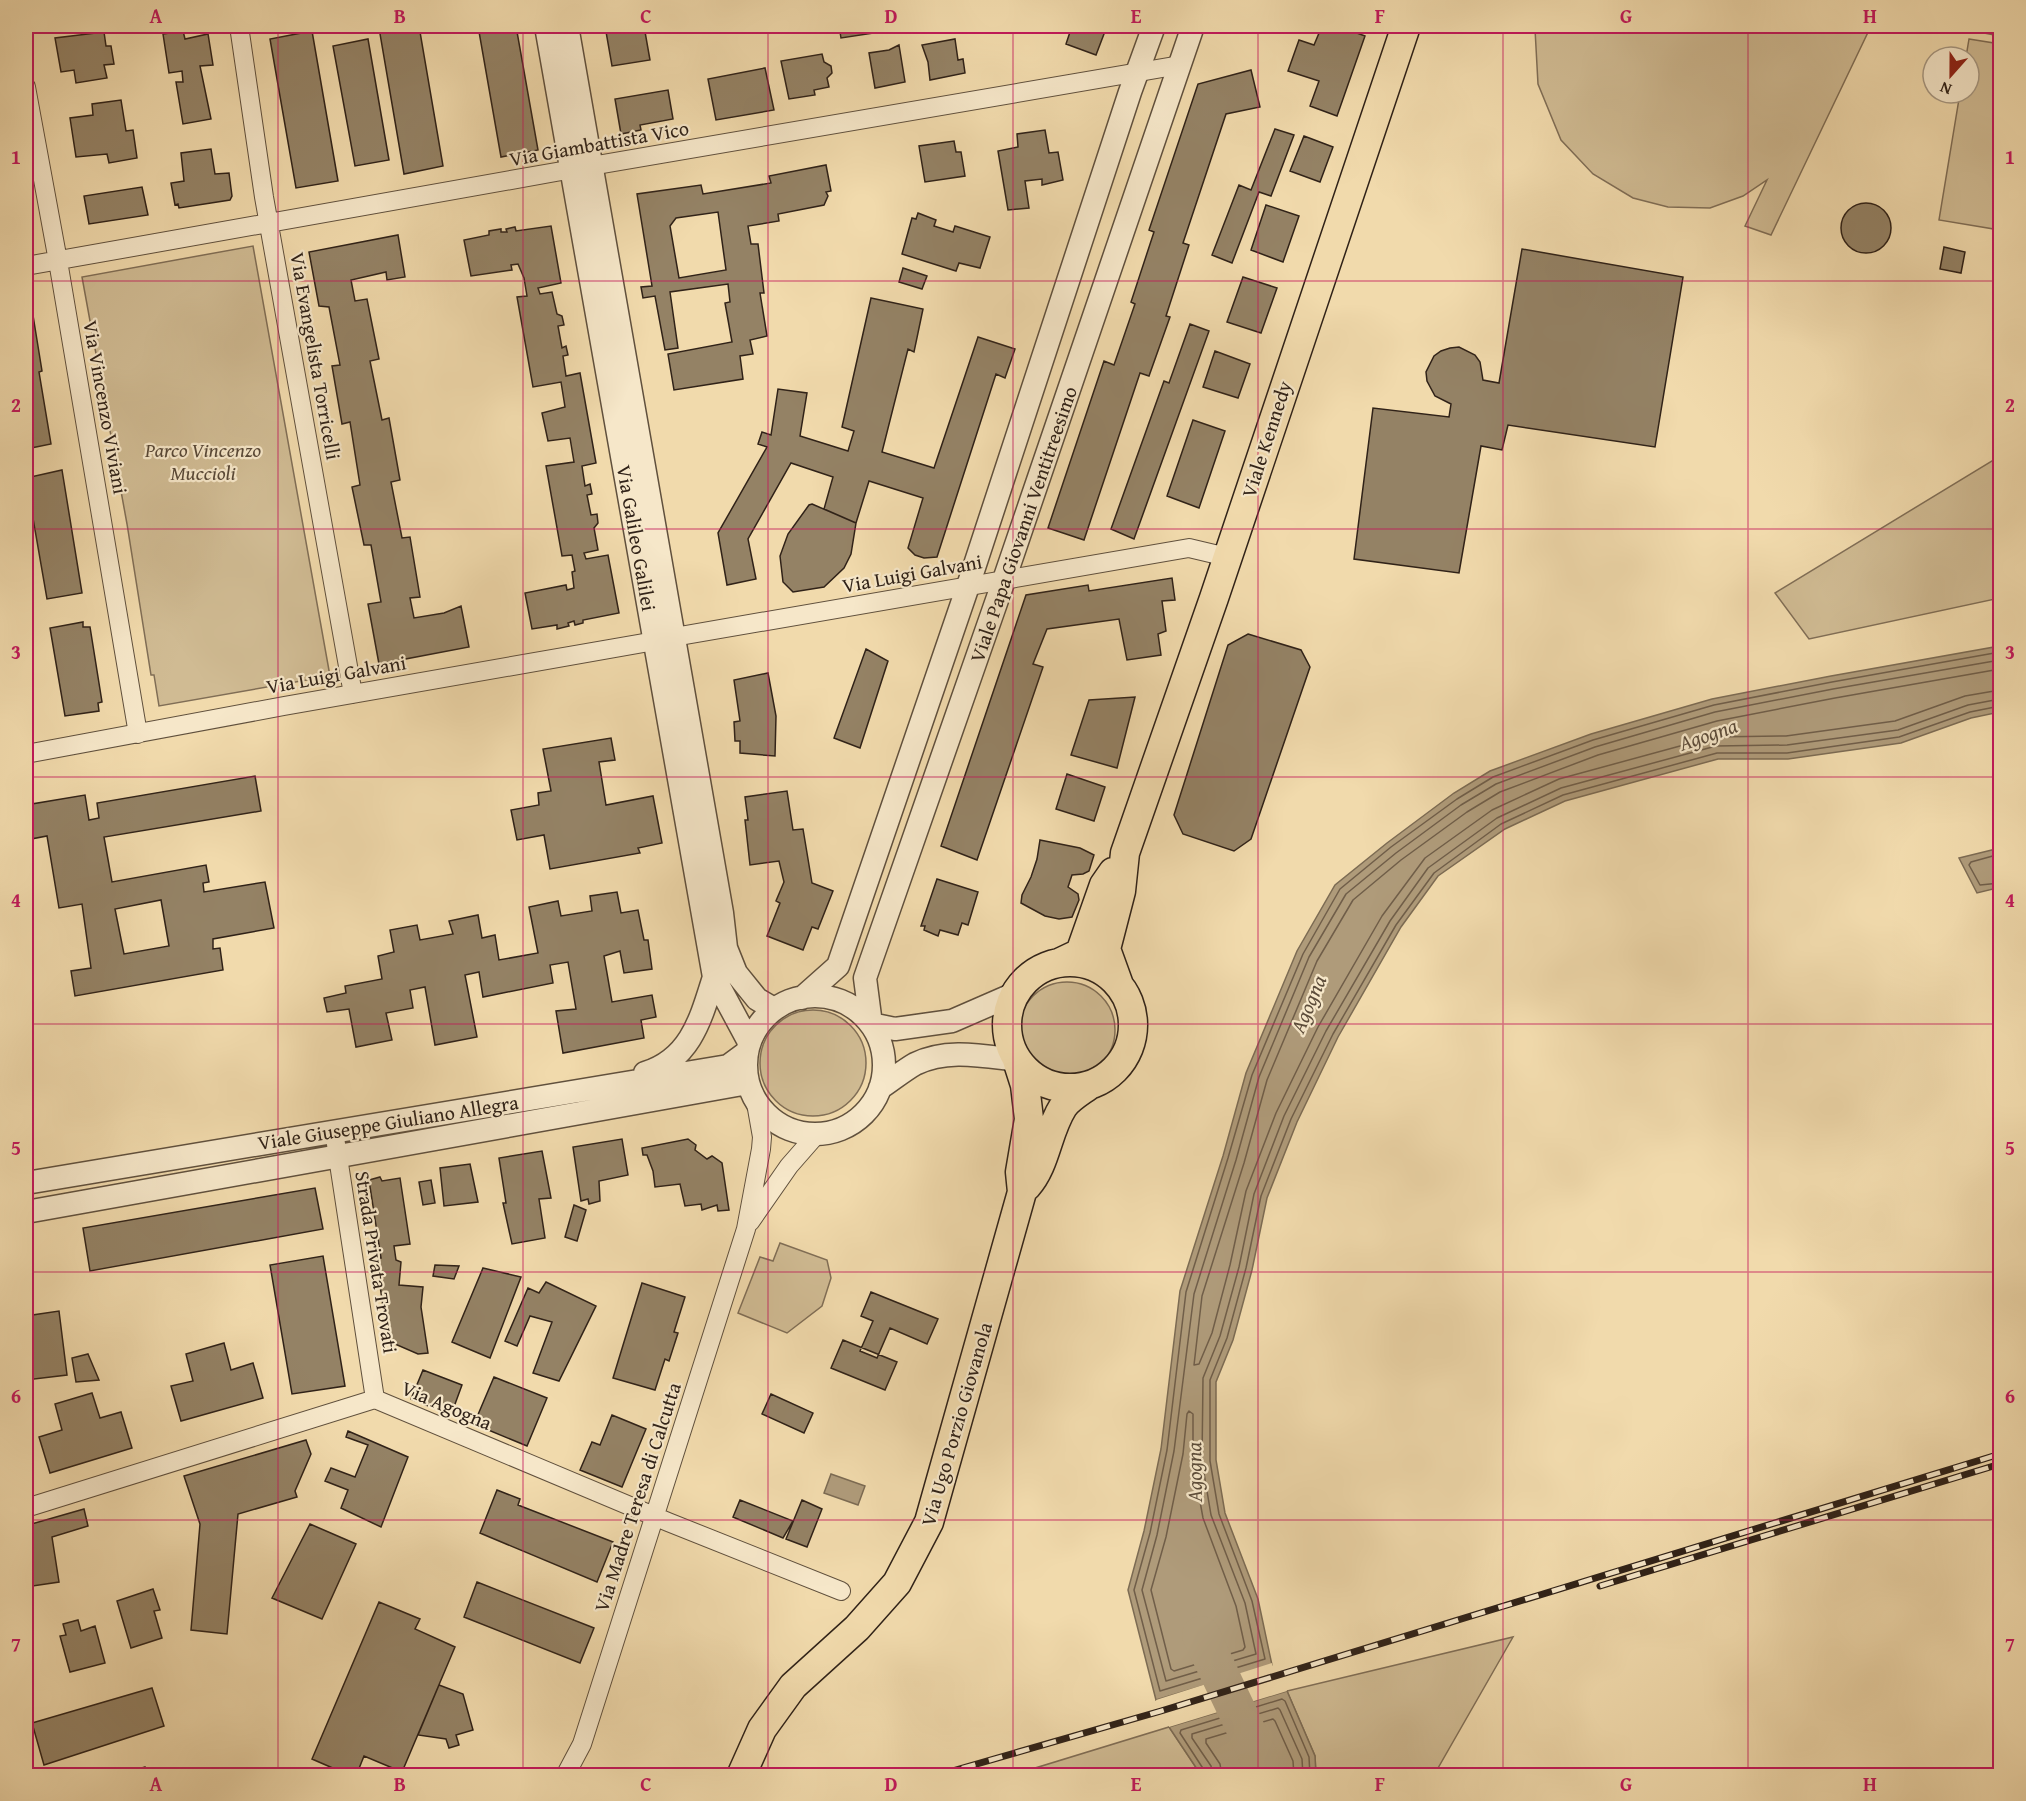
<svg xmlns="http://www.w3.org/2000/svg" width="2026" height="1801" viewBox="0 0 2026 1801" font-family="'Gentium Book Plus',serif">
<rect width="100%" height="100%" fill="#f1daac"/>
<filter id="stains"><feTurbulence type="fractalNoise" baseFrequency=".00333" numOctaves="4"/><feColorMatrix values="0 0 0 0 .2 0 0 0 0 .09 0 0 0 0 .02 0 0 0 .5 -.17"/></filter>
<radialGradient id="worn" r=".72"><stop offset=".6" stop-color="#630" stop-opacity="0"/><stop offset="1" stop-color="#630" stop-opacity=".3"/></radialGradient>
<path fill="#d0bb93" stroke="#806e56" stroke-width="1.5" d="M1537 26H1871L1771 235 1745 226 1767 180 1743 196 1710 208 1668 207 1633 198 1593 174 1561 140 1538 84 1535 29Z
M1954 26H2000V36L1953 27Z
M1969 39 2000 44V230L1939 220 1960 93H1969V57H1966Z
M253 246 330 676 159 706 154 675H151L127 524 82 277Z
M2000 456V598L1809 639 1775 593Z
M1019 1030a48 48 0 1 1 96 0a48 48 0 1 1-96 0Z
M760 1063a53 53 0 1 1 106 0a53 53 0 1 1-106 0Z
M780 1243 827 1260 831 1278 822 1306 787 1333 738 1313 760 1257 773 1261Z
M1513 1637 1434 1775H1316L1315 1756 1287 1691Z
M1169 1727 1201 1775 1009 1776Z"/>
<path fill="#af9b7a" stroke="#7c6b53" stroke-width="1.5" d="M2000 646V712L1971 718 1901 743 1788 759H1718L1565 801 1505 829 1438 876 1401 927 1338 1037 1297 1122 1267 1198 1252 1270 1233 1340 1216 1382V1460L1225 1513 1258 1599 1272 1665 1156 1700 1128 1590 1144 1531 1161 1449 1180 1291 1223 1156 1246 1073 1297 951 1335 885 1387 843 1454 793 1490 771 1591 734 1712 699 1831 676Z
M2000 848V889L1997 888 1977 893 1959 858Z
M831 1474 865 1486 858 1505 824 1493Z
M1287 1691 1315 1756 1316 1775H1201L1169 1727Z"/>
<path fill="#f1daac" d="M1272 1663 1273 1668 1157 1703 1156 1700Z
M1286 1688 1287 1691 1169 1727 1168 1724Z"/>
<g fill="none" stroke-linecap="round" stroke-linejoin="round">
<path stroke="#705e49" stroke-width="1.5" d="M2000 652 1832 682 1714 705 1593 740 1493 777 1457 799 1391 847 1340 889 1303 954 1252 1075 1228 1158 1186 1292 1167 1450 1150 1533 1134 1590 1160 1691 1265 1659 1252 1601 1219 1514 1210 1461V1380L1227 1338 1246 1268 1261 1196 1291 1119 1333 1034 1396 925 1434 873 1501 824 1563 795 1717 753H1787L1899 737 1970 712 2000 706
M2000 660 1833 689 1715 712 1595 747 1496 784 1461 805 1396 853 1346 894 1309 957 1259 1077 1236 1160 1194 1294 1174 1451 1157 1535 1142 1590 1166 1681 1256 1654 1245 1603 1211 1515 1202 1461 1203 1378 1220 1336 1239 1267 1254 1194 1284 1116 1326 1031 1390 921 1428 868 1497 818 1561 788 1716 746 1787 745 1898 730 1968 705 2000 699
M2000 669 1835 698 1717 721 1598 755 1500 792 1467 812 1401 860 1353 900 1317 961 1267 1080 1244 1163 1202 1296 1194 1365 1199 1364 1212 1333 1230 1265 1246 1191 1276 1113 1318 1027 1382 916 1425 858 1492 810 1559 779 1713 737 1786 736 1895 721 1965 696 2000 690
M2000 854 1971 862 1969 865 1980 885 2000 883
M1189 1411 1193 1414V1463L1203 1518 1236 1606 1245 1647 1243 1650 1174 1671 1171 1669 1151 1590 1166 1537 1183 1454 1187 1414Z
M1205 1776 1204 1770 1180 1733 1181 1730 1282 1699 1285 1701 1309 1757 1310 1776
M1213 1776 1211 1766 1192 1738V1734L1278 1708 1280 1710 1302 1759 1303 1776
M1222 1776 1220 1764 1206 1743V1739L1273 1719 1275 1721 1293 1761 1294 1776"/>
<path stroke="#af9b7a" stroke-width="38" d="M1201 1635 1257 1753 1264 1776"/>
</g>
<path fill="#948265" stroke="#302218" stroke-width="1.5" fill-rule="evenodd" d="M393 26H419L443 166 404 174 379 28Z
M478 26H516L538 150 501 157Z
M605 26H644L650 60 612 66Z
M751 26H790L753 33Z
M839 26H920L841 38Z
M1051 26H1107L1096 55 1066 44 1070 32Z
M1322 26H1338L1365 36 1337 116 1310 106 1319 81 1288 71 1299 40 1314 45Z
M183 31 185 39 208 34 213 65 200 66 211 119 183 124 176 82H183L182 71 169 73 163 34Z
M312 31 338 181 296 188 270 39Z
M104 32 106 46H111L114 64 104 65 107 78 76 83 74 70 61 72 55 38Z
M368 39 389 160 355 166 333 46Z
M955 39 958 60 963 59 965 73 930 80 928 62 922 45Z
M899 45 905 82 875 88 869 53 889 50Z
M822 54 824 62 831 66 832 73 827 78 829 87 814 90 815 95 789 99 781 61Z
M765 68 774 110 716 120 708 79Z
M1251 70 1260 107 1226 114 1183 243 1189 245 1166 316 1170 317 1149 376 1140 373 1084 540 1048 528 1104 361 1114 365 1135 304 1131 302 1154 232 1149 230 1198 84Z
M668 90 673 119 640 125 641 130 621 134 615 99Z
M121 100 126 131 133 130 137 158 109 163 107 154 76 157 70 118 93 115 92 104Z
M1275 129 1294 135 1271 196 1259 192 1232 263 1212 255 1239 185 1251 190Z
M1045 130 1049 153 1058 152 1063 180 1042 185V179L1025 181 1029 208 1008 210 998 151 1018 147 1017 134Z
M1304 136 1333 147 1320 182 1290 171Z
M954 141 956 152H961L965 176 925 182 919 146Z
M211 149 215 174 229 173 232 196 230 200 179 208 178 204 175 205 171 183 184 181 181 153Z
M826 165 831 191 826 192 828 196 824 205 778 214 779 221 748 226 751 244H758L764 293H760L767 336 750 340 753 354 740 356 743 379 674 390 668 354 732 342 725 303 730 302 728 284 670 292 678 348 665 350 655 296 643 298 641 287 652 286 637 194 701 185 703 194 771 183 769 176ZM718 212 726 270 679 278 670 226 676 218Z
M142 187 148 215 89 224 84 196Z
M1841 228a25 25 0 1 1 50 0a25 25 0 1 1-50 0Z
M1266 205 1299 216 1283 262 1251 250Z
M918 213 936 220 934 226 953 232 955 226 990 237 980 268 959 263 956 271 902 254 912 218 916 219Z
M551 226 561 283 538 288 540 294 552 292 557 314 562 316 564 325 558 326 562 348 566 346 568 355 563 356 566 376 580 373 596 463 582 466 585 486 590 484 592 494 587 495 591 515 597 514 598 523 594 528 598 550 584 553 586 559 608 555 619 613 583 620V623L575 625 574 621 568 623 569 626 557 629V625L532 629 525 593 566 585 567 590 574 588 572 572 575 571 572 555 562 556 546 466 574 462 570 438 548 441 542 413 565 407 561 382 533 387 517 297 527 296 524 278 518 264 511 265 512 270 471 276 464 240 489 235V231L501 229V232H507L506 229 515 227 516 231Z
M398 235 405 277 387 280 386 272 351 280 355 301 367 299 379 359 370 361 382 420 389 418 400 480 391 482 402 538 410 537 420 597 410 598 414 618 444 613 461 606 469 647 379 664 368 604 381 602 371 545H364L352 487 360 485 350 422 342 424 332 366 340 365 329 307 319 306 309 252Z
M1944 247 1965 252 1961 273 1940 269Z
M1522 249 1683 277 1655 447 1508 425 1502 450 1481 446 1459 573 1354 559 1373 408 1449 417 1451 404 1435 396 1427 381 1426 372 1434 356 1441 351 1450 348 1459 347 1475 355 1480 362 1483 380 1499 383Z
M903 268 927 276 922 289 899 282Z
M1243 277 1277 288 1261 333 1227 322Z
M871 298 923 309 914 352 908 349 882 452 934 468 978 337 1015 349 1005 378 996 374 937 557 924 558 915 555 908 548 923 498 869 481 856 523 824 509 833 477 791 463 748 539 756 579 727 585 718 533 767 447 758 444 762 432 771 435 778 389 807 393 800 436 848 451 854 431 842 427Z
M31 303 42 371 39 372 51 444 26 449V304Z
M1190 324 1209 331 1134 539 1111 529 1164 381 1169 383Z
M1215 351 1250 364 1238 398 1203 387Z
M1193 420 1225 431 1199 508 1167 496Z
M62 470 82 593 47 599 26 478Z
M812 504 856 523 851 554 844 568 824 587 793 592 783 582 780 556 788 534 809 505Z
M1172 578 1175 600 1162 601 1166 631 1158 634 1161 655 1127 660 1119 619 1047 629 1033 664 1043 667 977 860 941 846 1026 595 1088 585 1089 591Z
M83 622V627H90L102 702 98 703 99 711 65 716 50 628Z
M1248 634 1301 650 1310 667 1251 839 1234 851 1183 834 1174 815 1228 645Z
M866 649 888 661 860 748 834 738Z
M768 673 776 716 775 756 740 753V741H735L734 722 740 721 734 680Z
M1135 697 1117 768 1071 755 1089 700Z
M611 738 615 760 599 762 606 805 653 796 662 843 638 848 640 853 550 869 544 835 517 840 511 810 539 805 538 793 551 791 543 749Z
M1067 774 1105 787 1094 821 1056 809Z
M255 776 261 811 104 837 112 882 206 865 209 882 203 883 204 892 265 882 274 928 213 939V949L220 948 223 970 75 996 71 971 91 968 82 904 59 908 47 836 26 840V805L85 795 89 820 99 818 97 803ZM161 900 169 946 124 954 115 909Z
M787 791 793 830 803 829 812 883 833 891 818 929 812 927 803 950 767 936 780 903 776 901 784 882 779 861 750 865 745 820H748L745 797Z
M1040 840 1080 848 1094 855 1089 871 1083 874 1072 875 1068 887 1078 894 1079 900 1072 917 1059 919 1045 916 1021 903 1022 895 1031 877 1037 859Z
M937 879 978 892 968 925 962 923 958 935 940 930 938 936 924 930 925 926H921Z
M617 892 621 913 638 910 644 940H648L652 969 624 973 620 951 604 956 612 1002 652 995 656 1017 641 1020 644 1038 563 1053 556 1011 576 1009 568 962 550 965 553 983 483 997 479 972 465 975 477 1037 435 1045 425 987 410 990 413 1008 386 1013 392 1040 356 1047 349 1009 327 1012 324 998 346 993 345 986 382 979 378 956 394 952 390 930 417 925 420 940 453 934 449 921 478 915 482 938 495 935 499 960 538 953 529 907 558 901 561 916 592 911 590 896Z
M622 1139 628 1175 599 1181 600 1201 589 1204 588 1199 581 1201 573 1147Z
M688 1139 696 1145 695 1150 707 1159 712 1156 722 1163 729 1210 718 1211 717 1205 702 1210 701 1204 685 1206 680 1184 655 1187 653 1171 647 1155H643L642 1148Z
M542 1151 551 1198 539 1199 545 1238 512 1244 503 1203H506L499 1158Z
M470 1164 478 1202 444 1206 440 1168Z
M380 1177 382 1181 400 1178 410 1244 394 1246 396 1260 401 1262 399 1285 423 1287 421 1307 428 1353 418 1354 388 1341 376 1258H381L369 1180Z
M431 1180 435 1203 423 1205 419 1182Z
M315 1188 323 1229 90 1271 83 1228Z
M574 1205 586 1210 577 1241 565 1237Z
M323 1256 345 1386 292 1394 270 1265Z
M435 1265 459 1266 454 1279 433 1276Z
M483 1268 521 1277 490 1358 452 1342Z
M546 1282 596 1306 559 1381 533 1373 552 1322 530 1316 517 1346 505 1341 528 1288 539 1293Z
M642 1283 685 1297 674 1332 678 1333 669 1361 665 1359 655 1390 613 1378Z
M871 1292 938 1319 927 1344 890 1328 877 1358 860 1351 873 1321 861 1316Z
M59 1311 67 1375 26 1380V1352L31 1351 26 1316Z
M843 1340 897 1362 885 1390 831 1368Z
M224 1343 231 1370 253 1363 263 1398 181 1421 171 1386 193 1381 186 1354Z
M88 1354 99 1380 76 1382 72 1358Z
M423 1370 462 1385 451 1415 411 1399Z
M494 1377 547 1398 527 1446 474 1424Z
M92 1393 100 1418 121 1412 132 1448 50 1473 39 1437 62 1430 55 1404Z
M771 1394 813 1413 804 1433 762 1414Z
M612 1415 646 1429 622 1487 580 1470 592 1442 600 1445Z
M348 1431 408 1457 381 1527 341 1508 348 1490 325 1481 331 1468 355 1477 368 1445 346 1437Z
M306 1440 311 1454 295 1491 297 1497 238 1514 227 1634 191 1630 200 1524 184 1476Z
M497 1490 520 1499 518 1505 613 1542 597 1582 480 1533Z
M740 1500 793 1521 783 1538 733 1517Z
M802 1500 822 1509 807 1547 786 1539Z
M84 1509 88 1526 52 1537 59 1582 26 1587V1532H29L28 1525Z
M310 1524 356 1544 322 1619 272 1598Z
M477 1582 594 1628 580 1663 464 1617Z
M153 1589 160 1610 154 1611 162 1638 131 1648 117 1601Z
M379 1602 420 1619 415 1629 455 1647 402 1772 364 1756 356 1776H351L312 1759Z
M78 1620 81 1631 95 1626 105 1663 70 1672 60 1636 66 1635 63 1624Z
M439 1685 463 1694 473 1730 456 1735 459 1745 449 1748 446 1739 418 1735Z
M152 1688 164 1726 44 1765 32 1723Z
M145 1767 148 1776H119V1775Z"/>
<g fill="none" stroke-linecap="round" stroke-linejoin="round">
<defs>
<path id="minor" d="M239 26 264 197 353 694
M26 87 58 261 138 734
M26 266 556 172 1180 65
M674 637 1189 548 1227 557
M26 754 284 706 655 641
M334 1131 375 1399
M750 1222 789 1166 817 1134
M26 1508 375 1399 668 1522 841 1591
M565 1776 582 1744 746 1229 761 1149 762 1137 756 1103"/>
<path id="tertiary" d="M546 26 714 977 749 1042
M567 26 722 913 726 948 736 973 757 999 774 1009
M1014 994 952 1021 895 1029 871 1024 865 978 1004 580 1193 26
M746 1065a69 69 0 1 1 138 0a69 69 0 1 1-138 0Z
M802 998 838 966 968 586 1130 92 1154 26
M645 1073C691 1059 701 1018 714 977
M880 1088C892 1080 903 1071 915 1064 947 1048 983 1056 1017 1060
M26 1183 728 1066 747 1052
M26 1212 748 1083"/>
<path id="primary" d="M1007 1025a63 63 0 1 1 126 0a63 63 0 1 1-126 0Z
M1061 962 1080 953 1104 885 1113 872
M1119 985 1106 949 1121 891 1125 853 1214 598 1406 26
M1027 1186C1046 1165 1047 1132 1063 1107 1068 1099 1080 1092 1088 1086
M741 1776 762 1729 793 1686 857 1628 897 1583 929 1522 1022 1192 1020 1172 1029 1119 1025 1085 1017 1060"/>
</defs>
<use href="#minor" stroke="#60503d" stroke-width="20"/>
<use href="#tertiary" stroke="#60503d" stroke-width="25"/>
<use href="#primary" stroke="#302218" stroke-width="31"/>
<use href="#minor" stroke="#f6e7c9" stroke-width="18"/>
<use href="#tertiary" stroke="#f6e7c9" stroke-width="22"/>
<use href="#primary" stroke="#f1daac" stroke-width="28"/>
<defs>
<path id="rail" d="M1600 1586 2000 1464
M935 1776 1161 1711 2000 1454"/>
</defs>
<use href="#rail" stroke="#302218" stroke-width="7"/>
<use href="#rail" stroke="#f6e7c9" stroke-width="4.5" stroke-dasharray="14" stroke-linecap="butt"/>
</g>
<path fill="none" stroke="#c2185b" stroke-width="1.5" stroke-opacity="0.55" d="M278 26V1776M523 26V1776M768 26V1776M1013 26V1776M1258 26V1776M1503 26V1776M1748 26V1776M26 281H2000M26 529H2000M26 777H2000M26 1024H2000M26 1272H2000M26 1520H2000"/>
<g text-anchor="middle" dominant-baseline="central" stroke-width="4.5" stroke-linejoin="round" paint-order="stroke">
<g font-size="20" fill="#302218" stroke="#f6e7c9">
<text transform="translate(599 143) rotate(-10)">Via Giambattista Vico</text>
<text transform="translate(316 356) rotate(80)">Via Evangelista Torricelli</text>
<text transform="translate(106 407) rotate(80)">Via Vincenzo Viviani</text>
<text transform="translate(1266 439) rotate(-72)">Viale Kennedy</text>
<text transform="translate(1023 524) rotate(-71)">Viale Papa Giovanni Ventitreesimo</text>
<text transform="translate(637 538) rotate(80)">Via Galileo Galilei</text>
<text transform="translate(912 573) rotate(-10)">Via Luigi Galvani</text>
<text transform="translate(336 674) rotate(-10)">Via Luigi Galvani</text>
<text transform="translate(388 1122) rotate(-9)">Viale Giuseppe Giuliano Allegra</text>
<text transform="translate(377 1262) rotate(81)">Strada Privata Trovati</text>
<text transform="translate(447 1405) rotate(23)">Via Agogna</text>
<text transform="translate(956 1424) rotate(-74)">Via Ugo Porzio Giovanola</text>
<text transform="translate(637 1497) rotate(-72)">Via Madre Teresa di Calcutta</text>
</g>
<g font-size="20" font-style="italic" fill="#584837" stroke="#f6e7c9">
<text x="203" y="449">Parco Vincenzo<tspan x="203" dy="23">Muccioli</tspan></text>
</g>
<g font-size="21" font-style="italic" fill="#5c4c3a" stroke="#f6e7c9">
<text transform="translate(1708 734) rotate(-19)">Agogna</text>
<text transform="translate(1308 1004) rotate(-67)">Agogna</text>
<text transform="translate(1194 1472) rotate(-91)">Agogna</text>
</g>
</g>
<rect width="2026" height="1801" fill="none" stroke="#f1daac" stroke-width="66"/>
<g transform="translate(1951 75) rotate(201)"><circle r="28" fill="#f6e7c9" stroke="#a79882" stroke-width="1.5"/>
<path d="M0-4.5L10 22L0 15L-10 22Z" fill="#8f2418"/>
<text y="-9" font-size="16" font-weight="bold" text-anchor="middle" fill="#302218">N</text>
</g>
<rect x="33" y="33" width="1960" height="1735" fill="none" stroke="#c2185b" stroke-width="2"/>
<g font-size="20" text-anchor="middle" font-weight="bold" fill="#c2185b">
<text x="156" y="23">A</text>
<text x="400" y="23">B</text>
<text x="646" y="23">C</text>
<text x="891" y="23">D</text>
<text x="1136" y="23">E</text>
<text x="1380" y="23">F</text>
<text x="1626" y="23">G</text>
<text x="1870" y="23">H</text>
<text x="16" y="164">1</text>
<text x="2010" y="164">1</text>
<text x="16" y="412">2</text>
<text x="2010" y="412">2</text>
<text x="16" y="659">3</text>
<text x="2010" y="659">3</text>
<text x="16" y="907">4</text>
<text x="2010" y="907">4</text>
<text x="16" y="1155">5</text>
<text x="2010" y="1155">5</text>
<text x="16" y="1403">6</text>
<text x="2010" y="1403">6</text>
<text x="16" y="1651">7</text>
<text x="2010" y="1651">7</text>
<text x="156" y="1791">A</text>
<text x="400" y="1791">B</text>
<text x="646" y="1791">C</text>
<text x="891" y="1791">D</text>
<text x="1136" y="1791">E</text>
<text x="1380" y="1791">F</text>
<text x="1626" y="1791">G</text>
<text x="1870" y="1791">H</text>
</g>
<rect width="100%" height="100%" filter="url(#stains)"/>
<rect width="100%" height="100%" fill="url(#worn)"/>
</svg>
